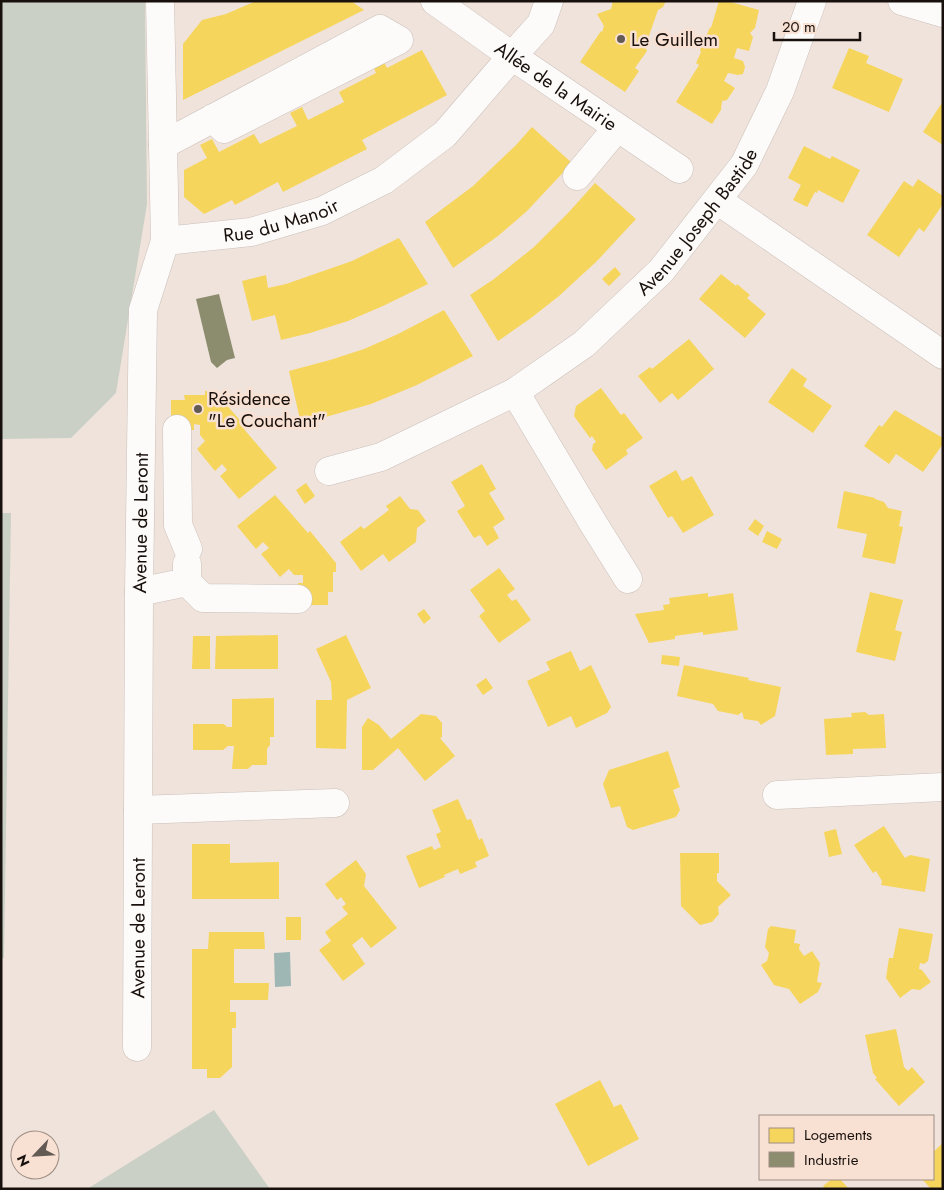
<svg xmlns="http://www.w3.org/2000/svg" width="944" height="1190" viewBox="0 0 944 1190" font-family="Jost,sans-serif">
<rect width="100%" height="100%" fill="#f0e3db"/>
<path fill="#cbd0c6" d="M1 1H145L147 204 116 393 71 438 1 439Z
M1 513H11L4 958H1Z
M214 1110 270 1189H87Z"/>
<path fill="#9eb6b4" d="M290 952 291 986 275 987 274 953Z"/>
<path fill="#f6d55c" d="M256 1H351L364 10 183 100V44L202 20 226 14Z
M613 1H666L663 7 658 10 645 47 647 51 635 68 639 71 625 92 580 62 601 31 602 32 604 26 597 14 611 9Z
M719 1H727L759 10 755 28 750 33 753 37 749 51 737 48 734 58 743 61 745 67 743 74 738 75 728 73 724 81 735 88 727 100 722 101 721 110 712 124 676 102 699 65 696 63 701 52 700 50 704 39H705L710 27 711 28Z
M849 48 869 56 866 63 903 79 889 112 832 88Z
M422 50 447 95 362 140 367 149 283 192 278 182 235 205 232 200 204 214 184 197V170L207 158 200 145 212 139 219 152 254 134 260 144 297 126 290 113 302 107 308 120 344 102 339 92 376 73 371 62 381 56 387 68Z
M943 101V145L923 132Z
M532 127 572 163 527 211 498 236 453 268 425 222 473 186 516 145Z
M804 146 830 159 832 156 860 170 843 203 818 190 817 193 815 192 807 207 793 200 801 185 788 178Z
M918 179 943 196V204L924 232 919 228 899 257 867 235 904 181 913 187Z
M595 183 636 219 597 261 559 296 531 318 498 341 470 295 494 279 534 247 568 213Z
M399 238 428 284 383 306 348 321 310 333 281 340 275 315 252 321 242 281 266 275 268 288 286 284 352 261Z
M615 267 621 274 609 286 602 279Z
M721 274 736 286 737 284 750 295 747 298 766 314 745 338 699 299Z
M444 310 473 356 417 385 371 404 301 424 289 371 330 360 364 349 398 334Z
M689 339 714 369 678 400 672 393 660 403 638 376 650 367 652 369Z
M792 368 807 379 803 386 832 406 813 433 768 402Z
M601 388 621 415 624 413 643 438 626 450 628 454 606 470 592 450 593 444 596 442 592 436 590 438 574 416 576 406Z
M205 391 215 392 246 427 244 429 277 468 239 499 220 476 227 470 222 464 215 471 197 449 205 441 200 435V425L194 424V430H171V400H185L184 395H205Z
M895 410 943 438V444L923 472 896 454 889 464 864 446 879 425 882 427Z
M482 464 496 489 489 493 505 519 493 527 499 538 487 546 480 535 474 538 457 511 465 506 451 482Z
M676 470 682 481 692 476 714 515 683 533 672 516 668 518 649 486Z
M306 483 315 496 305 504 296 490Z
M844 491 875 498V499L884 502 888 508 902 511 899 526 903 527 895 564 862 557 867 534 837 528Z
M275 495 308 533 310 531 336 563V572H333V592H328V605H298V583H303V575H294L289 569 280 577 261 554 269 548 263 542 256 549 237 526Z
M400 496 410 509 418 510 426 521 417 528 416 542 389 562 383 554 361 571 340 542 361 526 364 529 389 510 386 506Z
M755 519 764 526 758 536 748 529Z
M767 531 782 539 777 549 762 542Z
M499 568 515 589 507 595 512 601 516 599 531 620 499 643 479 616 485 611 470 590Z
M870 592 903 600 895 630 902 632 895 661 856 652Z
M708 593V597L733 593 738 630 703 635V632L675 636V639L649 643 635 614 664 610 663 605 670 604 669 598Z
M424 609 431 618 424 624 417 614Z
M278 635V669H215L216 636Z
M346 635 371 688 347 700 346 749 316 748V700H332L331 682 316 649Z
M193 636H210V669H192Z
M571 651 580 671 591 665 611 707 607 713 576 728 571 716 548 727 527 681 550 670 546 662Z
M662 655 680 657 679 666 661 664Z
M684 665 749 678 748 680 781 687 775 716 761 725 758 721 744 719 742 712 738 715 718 711 713 704 677 696Z
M486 678 493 688 483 695 476 685Z
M274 698V737H270V745L267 749V765H252L248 769H232L234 746H228L223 750H193V724H224L227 727H232V699Z
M865 712 869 715 884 714 886 748 853 749V754L826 755 824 719 852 717 851 713Z
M421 714 436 716 442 723V737L440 738 455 756 425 781 398 748 373 770H362V727L368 718 379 725 391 739Z
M668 751 680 787 673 790 680 810 676 817 633 830 627 827 620 806 611 808 603 784 609 770Z
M458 799 467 820 471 819 479 840 482 838 489 856 475 862 477 867 460 874 458 869 444 875 445 877 419 888 406 856 432 846 434 850 441 847 436 834 441 832 432 810Z
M884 826 905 858 910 855 930 859 925 892 881 885 882 881 876 871 873 873 854 845Z
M836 829 842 854 829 857 824 832Z
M192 844H230V863L279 862V899H192Z
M680 853H719V873H717V881L731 895 718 907 719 914 712 922 700 925 681 906Z
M356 860 366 874 364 886 397 928 371 948 362 937 352 945 365 964 343 981 319 950 331 941 325 932 348 914 342 907 346 904 341 897 337 900 325 884Z
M286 917H301V940H286Z
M771 926 796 930 794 943 800 944 799 949 804 956 812 951 820 963 817 982 822 983 818 992 800 1004 789 989 774 985 761 965 767 961 769 953 765 947 768 929Z
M899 928 933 934 928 961 924 964 920 963 919 969 922 970 931 982 920 990 912 989 900 998 886 978 889 958H893Z
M209 932H264L265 949H234V983H269L268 1000H230V1012H236V1028H232V1067L220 1078H207V1069H192V949H208Z
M896 1029 904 1067 908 1071 912 1067 925 1082 899 1106 875 1079 877 1078 873 1073 865 1035Z
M600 1080 614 1107 621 1104 639 1139 588 1166 555 1104Z
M943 1143V1189H931L922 1179H933V1152Z
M832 1179H840L849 1189H825L823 1186Z"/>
<path fill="#8c8c6e" d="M219 294 235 358 227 360 217 368 211 362 196 299Z"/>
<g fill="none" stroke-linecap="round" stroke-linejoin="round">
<defs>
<g id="minor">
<path id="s1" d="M435 1 512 56 679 169"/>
<path d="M902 1 943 13"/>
<path d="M163 145 380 29 399 40 224 129 213 118"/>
<path d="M577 176 617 128"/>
<path d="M717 200 943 355"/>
<path id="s2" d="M165 241 251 232 322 211 384 180 445 134 512 56 541 24 549 1"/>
<path d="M515 392 593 523 628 579"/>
<path d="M177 429 178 525 188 549"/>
<path id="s3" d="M329 471 381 457 515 392 584 344 661 271 744 165 780 91 812 1"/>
<path d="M187 582 203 598 298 599"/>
<path d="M139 592 187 582V564"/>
<path d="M777 795 943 787"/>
<path d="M138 810 335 803"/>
<path id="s4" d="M137 1047 139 592 143 310 165 241 160 1"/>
</g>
</defs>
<use href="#minor" stroke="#cac0ba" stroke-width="29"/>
<use href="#minor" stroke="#fdfbfa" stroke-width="28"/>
</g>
<g fill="#645a54" stroke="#f8e1d3" stroke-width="2">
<circle cx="621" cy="39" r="5"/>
<circle cx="198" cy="409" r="5"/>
</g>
<g text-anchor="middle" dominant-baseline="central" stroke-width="5" stroke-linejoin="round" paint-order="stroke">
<g font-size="19" fill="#18100c" stroke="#f8e1d3" text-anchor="start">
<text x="631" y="39">Le Guillem</text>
<text x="208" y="398">Résidence<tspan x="208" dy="22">"Le Couchant"</tspan></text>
</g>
<g font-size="19" fill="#18100c" stroke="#f8e1d3">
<text stroke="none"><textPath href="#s1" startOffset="148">Allée de la Mairie</textPath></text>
<text stroke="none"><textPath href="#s2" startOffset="118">Rue du Manoir</textPath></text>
<text stroke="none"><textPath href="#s3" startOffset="454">Avenue Joseph Bastide</textPath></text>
<text stroke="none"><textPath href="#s4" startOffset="524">Avenue de Leront</textPath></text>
<text stroke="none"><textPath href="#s4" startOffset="119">Avenue de Leront</textPath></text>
</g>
</g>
<rect width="944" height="1190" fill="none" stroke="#18100c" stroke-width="5"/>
<rect x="759" y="1115" width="175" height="65" fill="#f8e1d3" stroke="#9e8d83"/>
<rect x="769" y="1128" width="25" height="15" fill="#f6d55c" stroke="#9e8d83"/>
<text x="804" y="1140" font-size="15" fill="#18100c">Logements</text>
<rect x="769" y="1152" width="25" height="15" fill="#8c8c6e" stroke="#9e8d83"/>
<text x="804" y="1165" font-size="15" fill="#18100c">Industrie</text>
<g transform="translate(35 1155) rotate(245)"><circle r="24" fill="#f8e1d3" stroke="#9e8d83"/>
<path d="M0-4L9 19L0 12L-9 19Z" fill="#645a54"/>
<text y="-8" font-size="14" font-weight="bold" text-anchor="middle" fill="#18100c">N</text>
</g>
<path d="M774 32v8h86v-8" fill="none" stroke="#18100c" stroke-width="2.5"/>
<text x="782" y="32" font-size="15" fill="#18100c" stroke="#f8e1d3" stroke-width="4" paint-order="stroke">20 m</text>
</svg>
